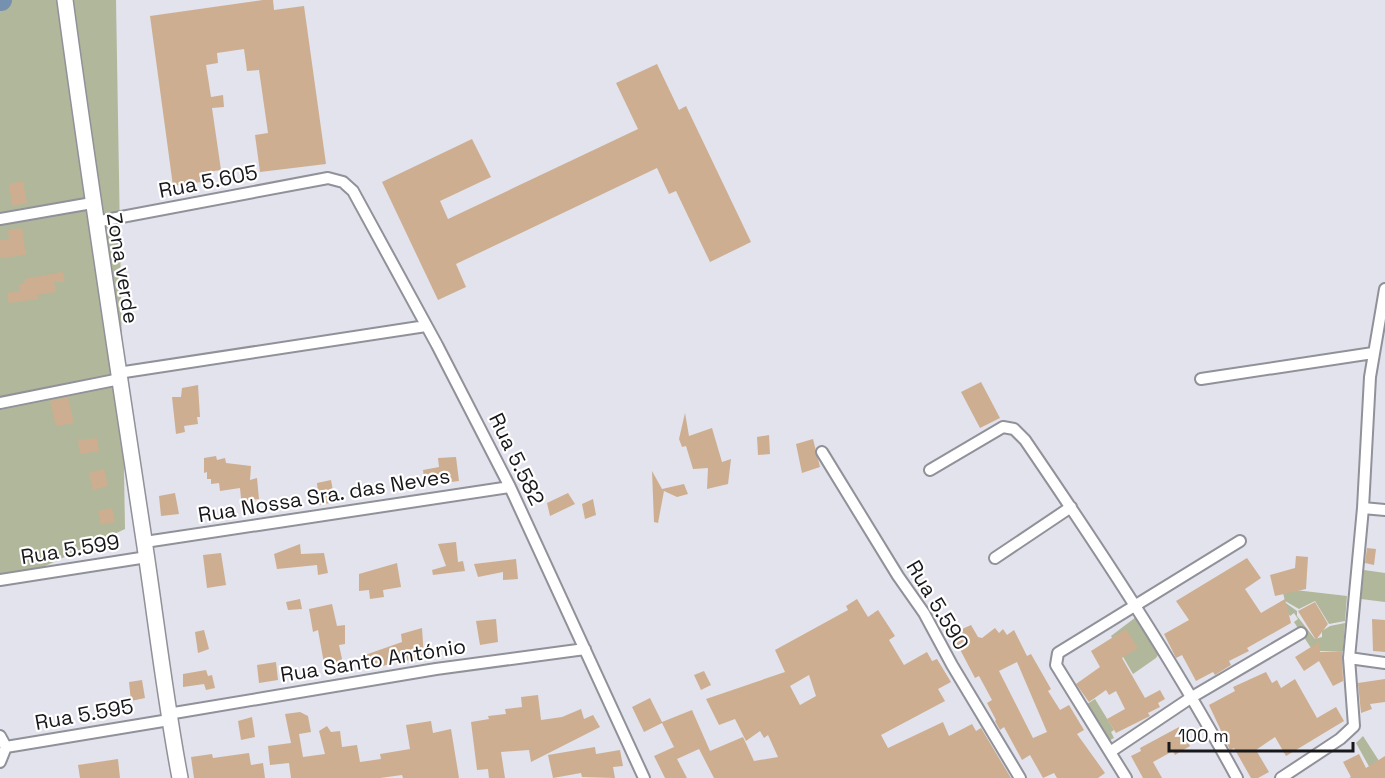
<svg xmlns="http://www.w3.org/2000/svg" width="1385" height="778" viewBox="0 0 1385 778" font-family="'Space Grotesk',sans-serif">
<rect width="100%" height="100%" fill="#e2e3ec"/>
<path fill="#b1b79a" d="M0 0H116L125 529 0 587Z
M1364 570 1385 573V602L1361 599Z
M1295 590 1347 596 1345 621 1329 624 1315 601 1299 609 1285 601 1283 593Z
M1283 601 1297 611V616L1315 639 1322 637V631L1330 626 1345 623 1343 651H1313L1294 622 1298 619 1294 613 1290 616 1280 602Z
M1136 617 1160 652 1156 658 1133 674 1111 636Z
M1095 699 1114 730 1111 732 1114 738 1108 741 1084 706Z
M1363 736 1381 764 1371 770 1356 743Z"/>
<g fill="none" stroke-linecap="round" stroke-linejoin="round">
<path stroke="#7690af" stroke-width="22" d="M0 0H1"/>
</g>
<path fill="#ceae90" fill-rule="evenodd" d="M263 0H273L274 10 304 6 326 164 260 172 255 135 268 133 259 70 247 71 244 49 217 53 218 63 206 65 211 97 223 95 224 107 212 108 221 170 199 173 201 182 173 186 150 16Z
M657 64 679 110 686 106 751 242 710 262 676 191 669 194 657 168 456 264 466 287 438 300 382 182 472 139 491 177 440 201 448 219 638 129 616 83Z
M23 181 27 203 12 206 9 184Z
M22 228 26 255 0 258V240L9 239 8 230Z
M63 272 65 282H54L56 292 37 295 38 299 9 303 7 293 20 291 19 284 25 283 24 279Z
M981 382 1000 418 980 428 961 392Z
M198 385 200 417H197L198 424 184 426 185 432 176 434 172 397H181L182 388Z
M68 397 74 423 56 426 50 401Z
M685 413 689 436 712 428 722 462 731 459 728 484 707 489 708 468 693 469 686 446 682 447 679 439Z
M769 435 770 454 758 455 757 437Z
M97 438 99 451 80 454 78 440Z
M813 439 820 467 802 473 796 444Z
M216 456 217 460 225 458 226 463 251 466 250 480 257 478 259 499 248 500 247 508H242L240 488 220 491 219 483 211 484V479H207V472L204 473V458Z
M456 457 459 481 425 485 423 470 439 467 438 458Z
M104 469 108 486 93 490 89 473Z
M652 471 662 489 684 484 688 494 677 497 664 491 658 523 654 522Z
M331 480 335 502 319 505 317 483Z
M175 493 179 514 161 516 159 496Z
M568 493 575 504 550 516 547 503Z
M593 499 596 515 585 519 582 504Z
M112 508 115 522 101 525 98 511Z
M456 542 458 562 463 561 465 571 433 575 432 570 446 566 438 544Z
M300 544 301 554 324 553 328 573 318 575 317 565 277 569 274 554Z
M1367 548 1376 549 1374 565 1365 563Z
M221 553 226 585 207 588 203 555Z
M1296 556 1308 557 1306 589 1275 596 1270 575 1295 568Z
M1247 558 1261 578 1245 589 1261 613 1285 599 1291 623 1247 648 1249 651 1229 661 1231 665 1215 675 1213 672 1196 681 1182 655 1176 658 1164 634 1189 620 1176 601Z
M516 559 518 579 503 580V572L478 577 474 564Z
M397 563 401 587 383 590 384 597 370 599 369 590 359 591V574Z
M300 599 302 609 288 610 286 602Z
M857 599 868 617 878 610 895 636 889 640 904 665 927 652 932 661 937 659 951 682 938 689 945 701 881 735 888 748 943 722 949 736 972 724 976 731 981 728 1011 778H714L699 749 677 759 687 778H665L654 756 674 747 662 723 644 732 632 707 650 698 662 722 692 710 710 751 743 737 754 761 778 757 768 735 764 738 760 731 746 741 735 719 719 725 706 699 785 672 775 650 848 610 846 606ZM809 675 816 696 800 705 790 686Z
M1315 602 1328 624 1316 640 1298 611Z
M332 604 337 626 345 625V644L339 645 344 668 325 669 318 630 313 632 309 609Z
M496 619 498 642 480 645 476 621Z
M1372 619 1385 620V652L1373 651Z
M971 625 978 637 982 638 995 628 999 633 1003 629 1007 635 1014 630 1027 656 1031 654 1051 689 1048 691 1060 710 1069 705 1084 730 1077 734 1105 773 1098 778H1057L1054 773 1043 778 1030 755 1022 760 1004 727 1000 730 995 721 996 720 987 703 992 700 979 676 975 678 955 640 963 636 960 630ZM1017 662 1047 732 1033 738 999 671Z
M422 628 424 658 392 663 374 669 373 664 367 665 365 655 402 642 401 634Z
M1126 629 1138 648 1122 658 1145 698 1160 690 1165 699 1158 703 1160 707 1148 713 1150 716 1116 733 1107 719 1125 709 1116 691 1109 695 1106 690 1089 702 1076 684 1100 667 1091 651Z
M204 630 209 649 198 653 195 632Z
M1319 642 1320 652 1342 651 1343 681 1333 686 1319 661 1304 671 1295 657Z
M276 662 278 680 259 683 257 665Z
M206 670 208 676 212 675 215 688 206 690 204 684 183 687V674Z
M704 671 711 685 701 690 694 675Z
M1266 672 1272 683 1277 680 1281 688 1295 679 1317 718 1336 707 1344 721 1286 756 1275 737 1256 750 1269 772 1258 778H1251L1234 748 1230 750 1209 705 1235 691 1233 687Z
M1385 679V702L1370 704 1372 709 1361 713 1358 683Z
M142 680 145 698 131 701 129 682Z
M538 695 541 720 562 717 581 709 584 719 593 715 600 727 531 762 529 750 501 752 505 778H489L488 769 477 770 471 722 489 719 488 716 506 714 505 709 522 707 521 697Z
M300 712 308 716 311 732 299 734 303 757 325 754 319 731 327 726 331 732 340 731 342 747 357 745 360 762 381 759 380 754 410 749 406 725 431 721 433 733 451 729 459 778H403L402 775 380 778H291L289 763 270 765 268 746 291 743 285 714Z
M252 717 255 737 241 740 238 721Z
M1179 727 1190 746 1175 755 1173 751 1153 762 1162 778H1143L1131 756 1141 751 1140 748Z
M595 747 596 754 620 750 623 766 613 767 615 778 582 777 581 773 553 778 548 755Z
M249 753 251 765 263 763 265 778H194L191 757 212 754 213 758Z
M1359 754 1366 768 1385 756V778H1349L1351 777 1343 762Z
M118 759 120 778H80L78 765Z"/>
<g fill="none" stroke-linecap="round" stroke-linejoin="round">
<defs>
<path id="street" d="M0 219 92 203
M95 222 328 178 343 182 353 191 437 345 510 487 644 778
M118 373 426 326
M1201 379 1373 353
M0 403 120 379
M822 452 898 576 924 613 952 665 1020 778
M930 470 1003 427 1014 429 1025 440C1100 550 1173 660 1237 778
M1363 508 1385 510
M145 542 510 487
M995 558 1071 507
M0 580 147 557
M1349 658 1385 663
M168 714 436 669 585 649
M0 736 6 747 0 762
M6 747 169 720
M1110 752 1192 697 1301 633
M1126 778 1056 665 1058 653 1240 541
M1281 778 1340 739 1354 726 1349 658 1363 508 1370 377 1385 289"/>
<path id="secondary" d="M65 0C89 180 117 360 144 540 156 619 165 699 180 778"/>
</defs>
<use href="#street" stroke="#909199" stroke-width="14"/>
<use href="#secondary" stroke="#909199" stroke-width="18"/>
<use href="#street" stroke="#fff" stroke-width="10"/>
<use href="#secondary" stroke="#fff" stroke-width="15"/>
</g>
<g text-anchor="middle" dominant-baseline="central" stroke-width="4.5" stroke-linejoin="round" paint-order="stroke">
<g font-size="21" fill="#18181b" stroke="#fff">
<text transform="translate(208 181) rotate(-11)">Rua 5.605</text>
<text transform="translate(123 268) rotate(81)">Zona verde</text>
<text transform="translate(517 459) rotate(64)">Rua 5.582</text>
<text transform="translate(324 495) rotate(-9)">Rua Nossa Sra. das Neves</text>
<text transform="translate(70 549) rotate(-9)">Rua 5.599</text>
<text transform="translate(938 605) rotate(59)">Rua 5.590</text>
<text transform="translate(373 660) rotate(-9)">Rua Santo António</text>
<text transform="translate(84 714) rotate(-10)">Rua 5.595</text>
</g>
</g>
<path d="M1169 742v9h184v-9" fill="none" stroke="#18181b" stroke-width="3"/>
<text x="1178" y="742" font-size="18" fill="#18181b" stroke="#ffffff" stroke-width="4.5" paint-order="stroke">100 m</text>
</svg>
